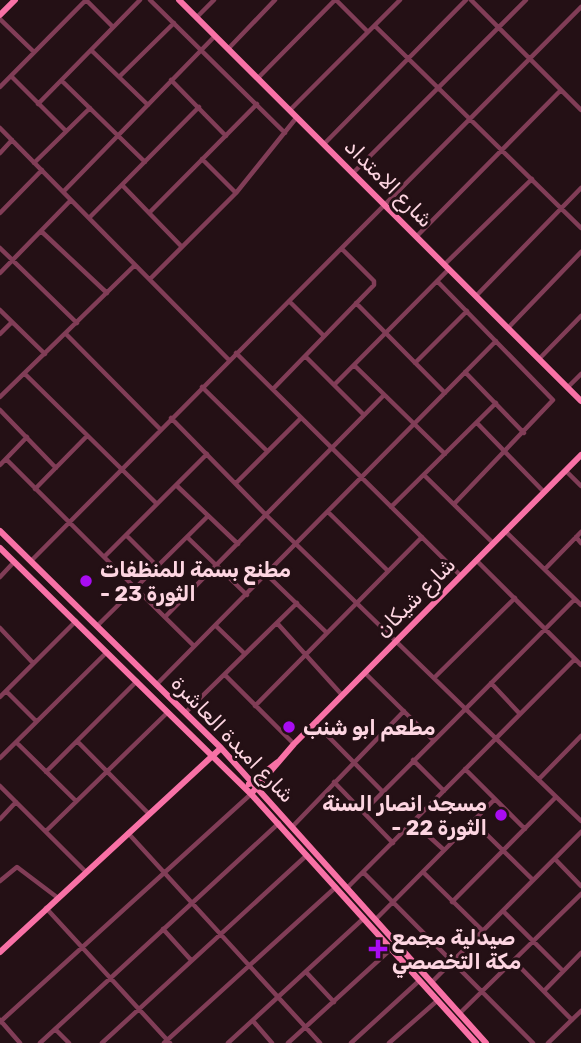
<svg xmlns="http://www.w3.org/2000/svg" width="581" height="1043" viewBox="0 0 581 1043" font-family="Rubik,Vazirmatn,sans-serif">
<rect width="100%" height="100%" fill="#241015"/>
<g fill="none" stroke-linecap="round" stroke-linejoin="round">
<path stroke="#813d57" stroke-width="4.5" d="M86 0 113 27
M150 0 285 133
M336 0 368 32
M471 0 581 110
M197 17 214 0
M0 19 34 52
M375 26 581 228
M228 49 275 0
M91 50 148 105
M11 76 66 131
M119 77 174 23
M258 78 335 0
M171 80 226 136
M62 81 145 162
M0 87 86 0
M38 104 140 0
M290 110 400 0
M0 128 229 360
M324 144 466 0
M0 153 12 140
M202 159 236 193
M34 163 90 108
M353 173 526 0
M122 185 182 247
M63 192 215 36
M0 213 42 170
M149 213 257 104
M89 218 199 107
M41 231 107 293
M417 236 561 90
M0 248 77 323
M445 264 532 179
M0 273 71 200
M150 279 236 193 297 117
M437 281 553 400 454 504
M477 295 581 188
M289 301 324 336
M356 303 445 393
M0 310 45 354
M509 327 581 252
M0 334 12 322
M66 334 160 429
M236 353 461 576
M305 356 364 415
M540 358 581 316
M415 363 467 311
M355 366 445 454
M465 372 524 433
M25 374 157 504
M334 385 449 269
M569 386 581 374
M202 387 267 451
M273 389 374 285V281L342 249
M0 397 135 265
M0 410 56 468
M171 418 266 515 581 821
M477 423 544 492
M6 459 104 557 207 454
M0 465 27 437
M566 471 581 486
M424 475 493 543
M236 483 301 418
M176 485 238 544
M35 489 87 436
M391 507 496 403
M328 512 388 571
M505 531 581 605
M126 535 157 566
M187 537 247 595
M576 537 581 543
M104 557 194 646
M476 560 581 665
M31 561 581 7
M545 569 581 532
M267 575 327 633
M0 577 14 562
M165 617 384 395
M277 623 342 695
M97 626 208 516
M216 626 245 654
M0 628 33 663
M365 673 433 740
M225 675 294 744
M435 677 515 598
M491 683 520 714
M157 684 496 341
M6 691 36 721
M0 697 76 621
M255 706 422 537
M185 713 297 603
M315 723 382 791
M77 741 149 814
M16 742 76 801
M0 758 107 652
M413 760 444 791
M465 769 525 829
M46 772 137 681
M539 779 581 736
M334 782 393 843
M0 786 86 872
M364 811 575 599
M0 819 16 802
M473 821 533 880
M413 822 444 850
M293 826 404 711
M46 831 168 712
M128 833 320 1043
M555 859 581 886
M363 872 533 1043
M423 872 483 931
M0 881 17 867 58 898
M347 888 575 659
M452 902 556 797
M46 908 170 1043
M503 911 563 971
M376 919 495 799
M163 929 191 960
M514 961 572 1020
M306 972 334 1002
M432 982 581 832
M544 991 581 953
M460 1013 581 894
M0 1020 20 1043
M253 1021 272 1043
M0 1022 251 794
M55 1029 69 1043
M40 1043 279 823
M102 1043 307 855
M164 1043 336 887
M228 1043 364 918
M288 1043 391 949
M351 1043 420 980
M389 1043 438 1000
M548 1043 581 1011"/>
<path stroke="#f871a6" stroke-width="6" d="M179 0 581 401
M0 15 15 0
M0 531 221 748 486 1043
M0 548 251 794 476 1043
M249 784 278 762
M251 794 294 744 581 455
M0 952 221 748"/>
</g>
<g fill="#a90cf2" stroke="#241015" stroke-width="2.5">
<circle cx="86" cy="581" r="7"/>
<circle cx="289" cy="727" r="7"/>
<circle cx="501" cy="815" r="7"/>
<path d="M374.5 938.5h7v7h7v7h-7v7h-7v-7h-7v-7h7z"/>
</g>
<g text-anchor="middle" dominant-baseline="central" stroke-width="6" stroke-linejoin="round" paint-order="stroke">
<g font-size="21" fill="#fdd5e1" stroke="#241015">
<text transform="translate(389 183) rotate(45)">شارع الامتداد</text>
<text transform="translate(415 597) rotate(-45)">شارع شيكان</text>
<text transform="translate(233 739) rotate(46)">شارع امبدة العاشرة</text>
</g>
<g font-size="21" font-weight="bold" fill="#fdd5e1" stroke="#241015" text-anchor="start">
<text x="100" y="569">مطنع بسمة للمنظفات<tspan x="100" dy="24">- الثورة 23</tspan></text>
<text x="303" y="727">مطعم ابو شنب</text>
<text x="487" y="803" text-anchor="end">مسجد انصار السنة<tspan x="487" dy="24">- الثورة 22</tspan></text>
<text x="392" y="937">صيدلية مجمع<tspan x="392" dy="24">مكة التخصصي</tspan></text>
</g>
</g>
</svg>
